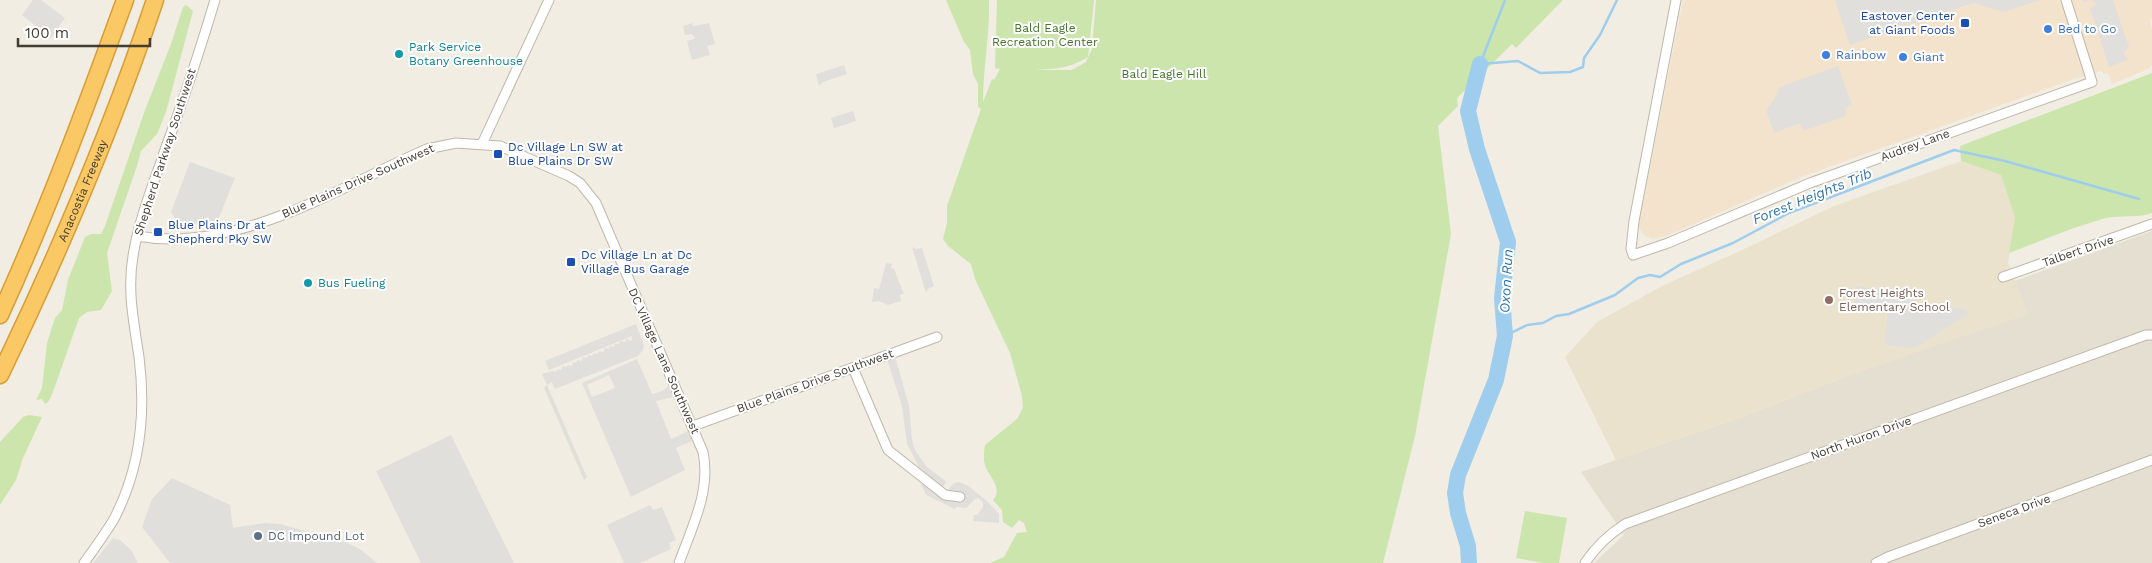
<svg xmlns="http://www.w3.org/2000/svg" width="2152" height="563" viewBox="0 0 2152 563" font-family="'Work Sans',sans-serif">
<rect width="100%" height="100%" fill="#f1ede3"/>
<path fill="#e5dfd1" d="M2152 231V563H1594L1624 535 1581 472 1750 414 1860 371 2027 314 2015 281Z"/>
<path fill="#f3e3cd" d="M1683 0H2152V19L2150 20 2152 29V65L2148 69 2112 84 2108 73 2104 74 2101 71 2074 79 1801 177 1666 236 1653 239 1645 236 1640 230 1639 223Z"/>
<path fill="#eae2cd" d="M1961 161 2001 175 2015 218 2008 263 2028 314 1860 371 1750 414 1616 460 1565 357 1597 322 1662 286 1742 250 1834 206Z"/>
<path fill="#cbe5ac" d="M946 0H989C990 35 983 68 983 102L992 79 994 80 1000 69 995 68 997 0H1094L1088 57C1066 70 1057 68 1034 70H1072L1086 62 1092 49 1096 0H1563L1516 48 1512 44 1457 98 1458 106 1438 126 1451 234 1415 436 1383 563H990L1004 557 1017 533 1027 532 1024 523 1019 520 1012 528 1003 522 1002 510 993 500C1004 488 988 476 985 465 983 458 984 451 985 445L1017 419 1023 408 1022 396 1010 353 975 279 971 264 948 246 943 239 947 223V206L981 109 978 107V84L973 74 970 50 964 42Z
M186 5 193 11 166 112 157 134 141 151 137 166 107 253 112 291 101 310 87 312 79 318 53 392 48 402 45 404 42 399 36 400 42 388 47 343 55 318 62 310 68 280 85 237 91 234H101L105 226 145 110 171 44 183 7Z
M2152 73V213C2141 218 2120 215 2106 218 2073 227 2041 241 2009 253L2015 218 2001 175 1961 161 1960 146Z
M29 415 42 417 23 458 16 480 0 505V442L23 417Z
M1525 511 1567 518 1559 563H1543L1516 558Z"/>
<path fill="#e1dfdb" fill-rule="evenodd" d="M33 0H41L65 18 51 38 22 15Z
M1835 0H2041L2003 12 1973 3 1850 45Z
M2082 0H2113L2129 47 2124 53 2127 60 2109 67 2090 8 2097 4 2091 0 2083 2Z
M692 23 693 26 709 23 715 44 707 46 710 55 692 60 687 41 694 39 695 37 691 34 685 35 683 26Z
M844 65 847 74 823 82 819 86 816 74Z
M1838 66 1852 105 1845 108 1846 116 1803 131 1800 124H1798L1774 133 1766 110 1774 100 1780 87Z
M853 111 856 121 834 128 831 118Z
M190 162 235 178 218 220 181 227 171 212Z
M912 247 916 249 922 248 934 286 928 289 926 293Z
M886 263 892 264 891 268 894 269 904 294 900 295 901 301 888 305 878 301 872 302 874 288 879 289Z
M1857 286 1914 294 1913 303 1965 309 1969 314 1914 348 1884 345 1888 314 1854 309Z
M636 324 644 345 643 350 638 356 555 389 552 382 547 385 542 374 552 371 556 372 558 369 561 370 563 366 566 367 568 365 572 366 573 362 576 363 577 360 581 361 583 357 587 358 588 355 592 356 594 353 598 354 599 351 603 352 605 348 609 349 610 346 614 347 615 344H619L620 341 625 342 626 339 632 341V336L549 370 545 361Z
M895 356 909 406 912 440 915 450 927 467 947 482 942 488 946 492 953 484 957 482 967 485 987 501 999 514V523L973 521 974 515H977L983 507V502L978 498 975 499 966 508 956 507 955 509 926 495 918 477 920 473 918 465 907 444 902 406 887 359Z
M637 359 652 394 662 391 668 386 673 397 656 401 671 439 688 431 692 441 676 448 685 470 631 497 582 383ZM609 375 615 388 592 397 587 385Z
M547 385 587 477 584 480 544 388Z
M451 435 514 563H421L376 471Z
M172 478 230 505 233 528 264 523 280 524 345 542 360 549 377 563H170L142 527 152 499Z
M650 505 653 510 662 507 676 540 669 543 671 549 640 563H624L607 525Z
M113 538 120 540 132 551 138 563H93Z"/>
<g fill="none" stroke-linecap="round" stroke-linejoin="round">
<path stroke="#9fcded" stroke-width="2.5" d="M1505 0 1480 64 1518 61 1540 73 1570 72 1583 67 1584 58 1600 35 1617 0
M1505 336 1527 325 1543 323 1556 316 1569 314 1615 295 1638 278 1650 275 1660 277 1681 264 1733 243 1789 213 1954 150 2005 161 2139 199"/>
<path stroke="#9fcded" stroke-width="16" d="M1469 563 1468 546 1458 513 1455 493 1458 475 1496 380 1505 336 1502 298 1508 242 1477 149 1468 111 1480 64"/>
<defs>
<path id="street" d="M1676 0 1634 221 1631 249 1633 255 1668 243 1810 183 2092 82 2066 0
M482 144 549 0
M137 236C237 254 339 187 427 149L456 143 500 146 569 176 580 183 596 203 703 452C711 491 692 527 679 563
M2003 277 2152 224
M853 368 888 450 945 495 960 497
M693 426 937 337
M84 563C94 549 105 534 114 519 140 469 146 412 139 357 134 323 127 291 133 256 139 218 154 183 166 147 184 99 200 50 215 0
M1585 563C1596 546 1608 535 1625 524L2146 335H2152
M1876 563 1888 557 2152 460"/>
<g id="highway">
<path d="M0 315C47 212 86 107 125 0"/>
<path id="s1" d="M0 375C59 253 112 128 155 0"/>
</g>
</defs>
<use href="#street" stroke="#bfb7a9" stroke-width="11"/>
<use href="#highway" stroke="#d89d35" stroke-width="19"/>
<use href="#street" stroke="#fff" stroke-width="9"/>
<use href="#highway" stroke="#fac965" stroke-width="16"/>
</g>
<g fill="#1a4fb4" stroke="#fff" stroke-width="2">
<rect x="1960" y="18" width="10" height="10" rx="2.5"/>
<rect x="493" y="149" width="10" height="10" rx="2.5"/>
<rect x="153" y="227" width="10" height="10" rx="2.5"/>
<rect x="566" y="257" width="10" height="10" rx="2.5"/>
</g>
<g fill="#3f7fe0" stroke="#fff" stroke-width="2">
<circle cx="2048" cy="29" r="5"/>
<circle cx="1826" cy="55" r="5"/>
<circle cx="1903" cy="57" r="5"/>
</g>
<g fill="#0f9aa8" stroke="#fff" stroke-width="2">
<circle cx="399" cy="54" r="5"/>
<circle cx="308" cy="283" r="5"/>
</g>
<circle fill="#8d6e63" stroke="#fff" stroke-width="2" cx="1829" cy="300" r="5"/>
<circle fill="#5c6f8a" stroke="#fff" stroke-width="2" cx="258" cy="536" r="5"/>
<g text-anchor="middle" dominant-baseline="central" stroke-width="4" stroke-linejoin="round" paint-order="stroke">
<g font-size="12" fill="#164399" stroke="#fff" text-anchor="start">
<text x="1955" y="16" text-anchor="end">Eastover Center<tspan x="1955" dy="14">at Giant Foods</tspan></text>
<text x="508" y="147">Dc Village Ln SW at<tspan x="508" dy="14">Blue Plains Dr SW</tspan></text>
<text x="168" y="225">Blue Plains Dr at<tspan x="168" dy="14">Shepherd Pky SW</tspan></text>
<text x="581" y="255">Dc Village Ln at Dc<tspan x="581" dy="14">Village Bus Garage</tspan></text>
</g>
<g font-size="12" fill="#447229" stroke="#fff">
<text x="1045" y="28">Bald Eagle<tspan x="1045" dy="14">Recreation Center</tspan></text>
<text x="1164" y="74">Bald Eagle Hill</text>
</g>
<g font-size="12" fill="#366cbe" stroke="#fff" text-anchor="start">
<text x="2058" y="29">Bed to Go</text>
<text x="1836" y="55">Rainbow</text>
<text x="1913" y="57">Giant</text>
</g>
<g font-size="12" fill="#0d838f" stroke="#fff" text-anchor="start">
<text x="409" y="47">Park Service<tspan x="409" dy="14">Botany Greenhouse</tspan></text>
<text x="318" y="283">Bus Fueling</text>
</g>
<g font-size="12" fill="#423c33" stroke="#fff">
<text transform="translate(1915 145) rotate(-20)">Audrey Lane</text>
<text transform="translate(165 152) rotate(-72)">Shepherd Parkway Southwest</text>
<text transform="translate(358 181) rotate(-24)">Blue Plains Drive Southwest</text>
<text stroke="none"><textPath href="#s1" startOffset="202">Anacostia Freeway</textPath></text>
<text transform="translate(2078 251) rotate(-19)">Talbert Drive</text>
<text transform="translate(664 361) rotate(66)">DC Village Lane Southwest</text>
<text transform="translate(815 381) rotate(-20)">Blue Plains Drive Southwest</text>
<text transform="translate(1861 438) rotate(-20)">North Huron Drive</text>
<text transform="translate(2014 511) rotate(-20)">Seneca Drive</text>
</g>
<g font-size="12" fill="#785e54" stroke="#fff" text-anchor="start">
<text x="1839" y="293">Forest Heights<tspan x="1839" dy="14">Elementary School</tspan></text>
</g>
<g font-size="12" fill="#4e5e75" stroke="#fff" text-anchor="start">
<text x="268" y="536">DC Impound Lot</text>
</g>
<g font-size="14" font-style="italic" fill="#3076aa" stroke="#fff">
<text transform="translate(1812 196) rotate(-22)">Forest Heights Trib</text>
<text transform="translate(1506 281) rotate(-87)">Oxon Run</text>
</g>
</g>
<path d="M18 38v8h132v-8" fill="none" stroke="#423c33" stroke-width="2.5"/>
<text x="25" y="38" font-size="15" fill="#423c33" stroke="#ffffff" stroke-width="4" paint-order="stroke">100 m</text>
</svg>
